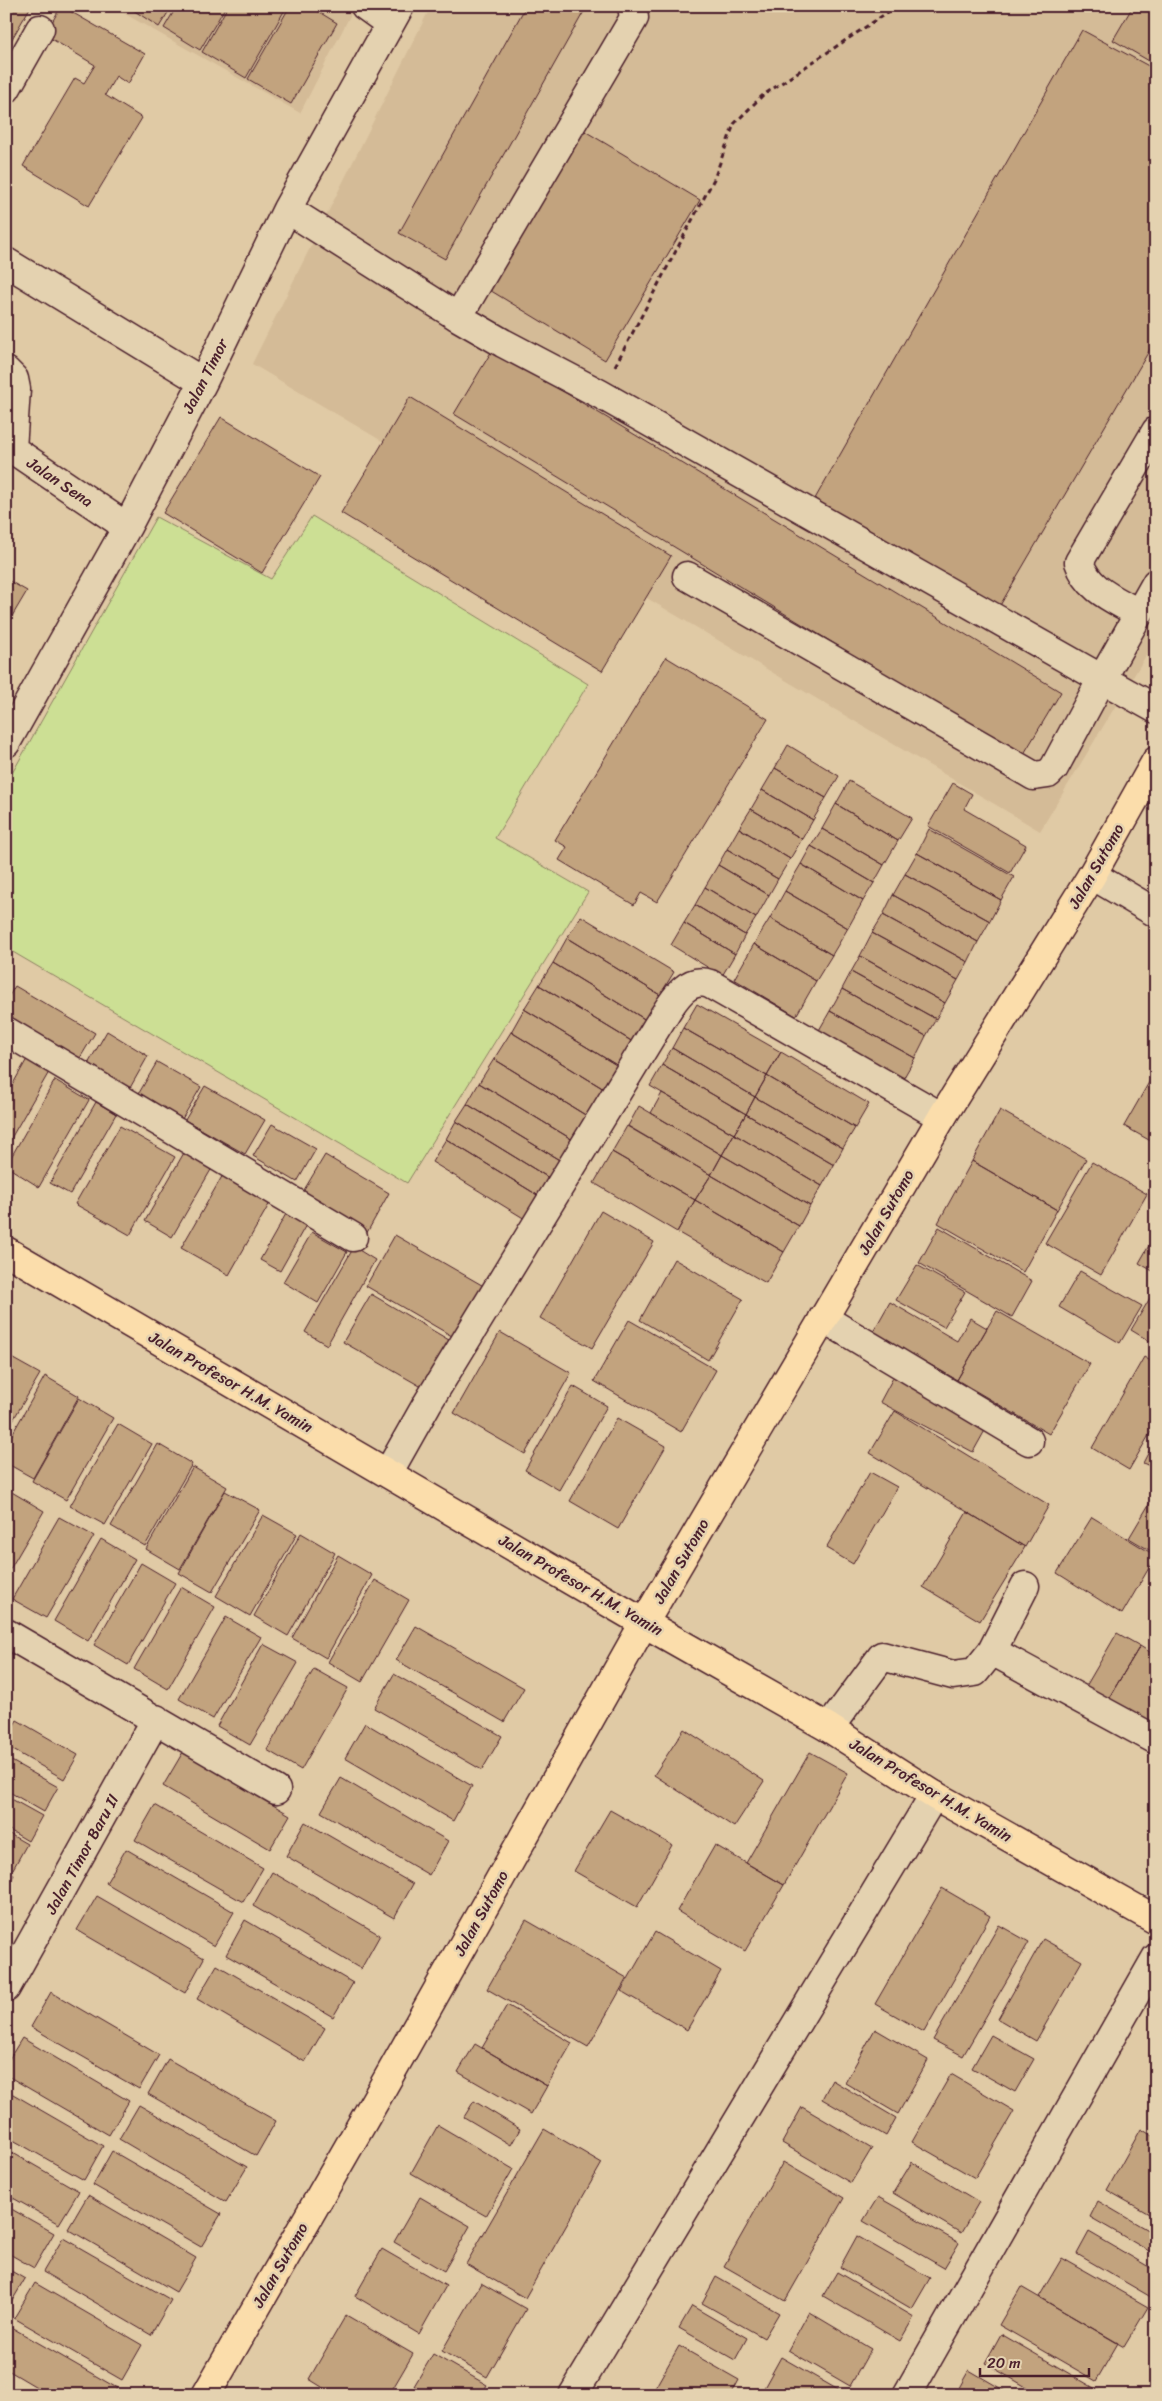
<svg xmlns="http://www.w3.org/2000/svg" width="1162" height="2401" viewBox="0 0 1162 2401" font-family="Sriracha,sans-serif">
<rect width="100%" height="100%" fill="#e0caa5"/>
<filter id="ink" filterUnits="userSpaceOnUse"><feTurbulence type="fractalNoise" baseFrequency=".02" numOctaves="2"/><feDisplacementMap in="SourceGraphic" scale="10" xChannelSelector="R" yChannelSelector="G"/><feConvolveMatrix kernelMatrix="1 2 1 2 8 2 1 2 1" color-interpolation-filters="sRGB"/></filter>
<g filter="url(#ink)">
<path fill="#d4bb97" d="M111 6H355L300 113Z
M431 6H1156V639L1040 831 252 364Z"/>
<path fill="#ccdf94" stroke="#8b7f60" d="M312 516 588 684 495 838 588 892 407 1183 6 948V784L156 517 271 579Z"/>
<path fill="#c2a37e" stroke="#4a1f2b" d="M6 6H31L9 44 6 42Z
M61 6 145 54 128 84 116 76 105 95 142 118 89 206 23 166 75 78 84 83 95 65 45 35Z
M127 6H172L159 27Z
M177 6H226L200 50 164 28Z
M228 6H287L246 78 202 52Z
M290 6H309L337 23 291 104 248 79Z
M526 6H587L445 259 399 233Z
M1133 6H1156V65L1113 40Z
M1082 30 1156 70V339L995 614 812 504Z
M583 130 700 200 605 360 488 289Z
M493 349 1061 692 1022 757 454 414Z
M410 397 671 556 602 671 341 513Z
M221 417 320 477 262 573 163 513Z
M6 579 27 591 8 623 6 622Z
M666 657 768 719 657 902 641 893 634 905 559 860 567 847 555 840Z
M788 745 839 776 826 798 775 768Z
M775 768 826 798 813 820 762 790Z
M849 781 912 818 898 841 836 804Z
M953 783 972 794 964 809 1026 845 1010 873 928 826Z
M762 790 813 820 802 839 751 809Z
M836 804 898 841 884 865 822 829Z
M751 809 802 839 790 859 739 828Z
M739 828 790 859 778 879 727 849Z
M822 829 884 865 874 883 811 846Z
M929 829 1014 877 1001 900 917 853Z
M811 846 874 883 863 901 801 864Z
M727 849 778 879 769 895 718 865Z
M917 853 1001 900 990 921 905 874Z
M801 864 863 901 848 928 785 891Z
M718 865 769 895 756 918 705 887Z
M905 874 990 921 978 942 893 895Z
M705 887 756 918 745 935 695 905Z
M785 891 848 928 832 955 770 918Z
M893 895 978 942 968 962 883 915Z
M695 905 745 935 735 954 684 923Z
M883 915 968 962 958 980 872 933Z
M581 916 674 972 660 995 567 938Z
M770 918 832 955 816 981 754 944Z
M684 923 735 954 722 976 671 945Z
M872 933 958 980 945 1003 860 956Z
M567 938 660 995 646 1020 553 963Z
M754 944 816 981 796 1016 734 979Z
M860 956 945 1003 936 1019 851 972Z
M553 963 646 1020 633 1042 539 985Z
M851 972 936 1019 926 1036 842 989Z
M539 985 633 1042 618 1066 524 1009Z
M15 986 95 1033 80 1058 6 1015V1001Z
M842 989 926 1036 915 1058 830 1011Z
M697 1004 781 1052 767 1076 683 1028Z
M524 1009 618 1066 604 1089 511 1032Z
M830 1011 915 1058 903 1079 818 1032Z
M683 1028 767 1076 755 1097 672 1048Z
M107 1031 148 1056 126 1095 84 1071Z
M511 1032 604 1089 587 1116 494 1059Z
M672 1048 755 1097 746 1114 662 1065Z
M781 1052 869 1104 855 1128 767 1076Z
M6 1055 13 1059 6 1071Z
M27 1059 49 1072 6 1147V1096Z
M494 1059 587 1116 573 1140 479 1083Z
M157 1062 201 1087 182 1119 139 1093Z
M662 1065 746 1114 734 1134 650 1086Z
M1156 1070V1144L1124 1126Z
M767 1076 855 1128 843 1148 755 1097Z
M55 1080 89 1100 39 1187 6 1166Z
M479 1083 573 1140 561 1161 467 1104Z
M205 1086 265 1120 245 1154 185 1120Z
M662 1093 734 1134 722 1155 651 1113Z
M755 1097 843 1148 834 1165 746 1114Z
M96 1102 116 1114 70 1194 50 1183Z
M467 1104 561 1161 549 1178 456 1121Z
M639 1106 722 1155 711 1175 628 1126Z
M1000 1110 1086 1159 1057 1210 972 1161Z
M746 1114 834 1165 822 1186 734 1134Z
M456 1121 549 1178 539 1196 446 1139Z
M272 1124 316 1149 297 1182 253 1156Z
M120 1126 175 1157 130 1235 75 1204Z
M627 1126 711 1175 695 1200 612 1152Z
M734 1134 822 1186 810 1206 722 1155Z
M446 1139 539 1196 525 1219 432 1162Z
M185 1151 212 1168 172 1237 145 1221Z
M612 1152 695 1200 677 1232 594 1183Z
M325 1155 389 1193 364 1238 298 1200Z
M722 1155 810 1206 799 1226 711 1175Z
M972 1161 1057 1210 1023 1272 938 1223Z
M1092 1162 1147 1194 1101 1275 1045 1243Z
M224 1173 271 1201 229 1275 181 1248Z
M711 1175 799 1226 784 1252 695 1200Z
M695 1200 784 1252 766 1283 677 1232Z
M291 1205 311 1216 280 1271 260 1260Z
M601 1211 654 1242 592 1348 540 1318Z
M939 1227 1032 1281 1012 1317 919 1263Z
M312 1232 347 1252 318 1303 283 1282Z
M1156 1234V1246L1151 1242Z
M395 1235 487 1288 457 1339 366 1286Z
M1151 1242 1156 1246V1273L1139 1263Z
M354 1247 375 1260 327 1345 305 1332Z
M674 1259 743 1299 708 1360 640 1320Z
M917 1265 965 1292 944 1327 896 1300Z
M1080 1271 1142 1306 1120 1343 1059 1307Z
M1156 1288V1345L1131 1330Z
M371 1294 454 1343 427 1390 343 1342Z
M890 1302 957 1341 970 1318 987 1328 957 1380 873 1332Z
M997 1311 1090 1364 1049 1434 957 1380Z
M629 1320 716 1370 681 1432 594 1381Z
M500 1332 571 1373 525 1454 454 1413Z
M6 1355 40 1374 6 1432Z
M1144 1357 1156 1364V1423L1129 1470 1092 1448Z
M895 1374 988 1425 973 1452 880 1402Z
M45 1376 79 1396 33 1478 6 1463V1445Z
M573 1386 607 1406 559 1490 525 1470Z
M79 1398 113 1418 66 1500 32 1481Z
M895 1411 1049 1505 1025 1547 870 1453Z
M617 1418 666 1446 618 1529 570 1501Z
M118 1424 152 1444 105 1525 70 1506Z
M1156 1438V1469L1143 1463Z
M158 1444 192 1464 145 1546 111 1526Z
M193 1467 227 1487 180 1569 146 1549Z
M870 1472 897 1487 853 1564 826 1548Z
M10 1491 44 1511 6 1576V1497Z
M225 1491 260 1510 212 1592 179 1573Z
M1151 1501 1156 1504V1554L1129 1538Z
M967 1512 1025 1547 980 1621 923 1587Z
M263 1515 297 1534 250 1616 216 1596Z
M59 1517 94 1536 46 1618 12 1599Z
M1092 1517 1156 1556 1122 1614 1057 1573Z
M301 1533 335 1553 288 1636 254 1616Z
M101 1539 135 1559 88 1641 54 1621Z
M338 1555 372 1575 326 1658 292 1638Z
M141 1563 175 1583 128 1665 94 1645Z
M375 1580 409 1600 362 1682 328 1662Z
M181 1587 215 1607 168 1689 134 1669Z
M226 1617 261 1637 213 1719 179 1699Z
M416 1626 524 1688 504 1722 396 1660Z
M1117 1633 1140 1646 1107 1701 1085 1688Z
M263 1644 298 1663 250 1745 217 1726Z
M1140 1646 1156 1656V1731L1107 1701Z
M314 1669 348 1688 301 1770 267 1750Z
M394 1674 502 1736 482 1770 374 1708Z
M17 1720 78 1755 64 1779 6 1746V1739Z
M365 1723 472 1786 453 1821 345 1758Z
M684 1729 764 1781 734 1827 654 1775Z
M183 1752 290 1815 270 1849 163 1786Z
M810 1752 848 1773 784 1885 746 1863Z
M6 1758 58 1787 44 1812 6 1790Z
M341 1778 448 1841 429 1875 321 1812Z
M6 1796 42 1816 28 1841 6 1828Z
M155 1805 263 1868 243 1902 135 1840Z
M610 1810 672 1845 637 1907 574 1871Z
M305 1822 413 1884 394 1918 286 1856Z
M6 1832 27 1844 13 1869 6 1865Z
M715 1845 784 1885 745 1951 677 1911Z
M126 1849 234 1912 214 1946 106 1883Z
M6 1870 14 1875 6 1889Z
M272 1872 380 1935 361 1969 253 1906Z
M942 1888 990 1916 924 2032 875 2004Z
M97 1896 204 1958 185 1993 77 1930Z
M245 1920 353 1983 333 2017 226 1955Z
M526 1920 627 1978 588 2047 487 1989Z
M999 1925 1029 1942 963 2056 933 2040Z
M655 1932 721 1971 687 2030 621 1991Z
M1043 1939 1082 1961 1036 2041 998 2019Z
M217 1965 325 2028 305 2062 197 1999Z
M51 1992 159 2055 139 2089 31 2027Z
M507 2005 572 2043 547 2086 482 2048Z
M875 2029 928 2060 898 2114 845 2083Z
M991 2035 1034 2059 1015 2092 972 2068Z
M22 2038 129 2101 109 2135 6 2075V2064Z
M475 2044 547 2086 531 2114 458 2072Z
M168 2059 276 2121 256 2156 148 2094Z
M951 2074 1014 2111 975 2178 912 2142Z
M832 2080 896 2118 886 2136 822 2099Z
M6 2090 103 2146 84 2180 6 2136Z
M474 2101 520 2129 511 2145 464 2117Z
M139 2105 247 2167 226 2202 119 2139Z
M802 2107 872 2148 851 2183 782 2143Z
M438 2125 513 2169 486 2216 411 2173Z
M544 2129 602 2163 525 2298 466 2264Z
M1141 2129 1156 2138V2218L1107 2190Z
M6 2149 79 2191 59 2224 6 2194Z
M112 2151 221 2214 201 2247 93 2185Z
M783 2162 844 2198 785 2301 724 2266Z
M912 2162 979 2202 961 2233 893 2193Z
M88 2195 196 2258 176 2292 68 2229Z
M420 2197 470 2226 444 2271 394 2242Z
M878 2197 959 2243 944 2268 863 2221Z
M1098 2201 1156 2235V2255L1090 2217Z
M6 2206 54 2233 34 2268 6 2252Z
M1089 2232 1156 2271V2300L1077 2254Z
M857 2236 930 2278 912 2309 840 2267Z
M63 2238 171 2300 151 2335 43 2272Z
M382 2249 446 2286 419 2334 355 2296Z
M1062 2258 1148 2307 1124 2347 1039 2297Z
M6 2268 25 2279 6 2311Z
M837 2272 914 2317 900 2341 823 2296Z
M716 2277 779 2313 764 2338 702 2303Z
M35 2283 142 2345 122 2380 14 2318Z
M481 2283 526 2309 487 2377 442 2351Z
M1021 2287 1118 2343 1096 2381 999 2325Z
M692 2306 747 2338 735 2360 679 2328Z
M809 2312 871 2349 850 2386 788 2350Z
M346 2315 413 2354 389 2395H335L309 2379Z
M9 2326 117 2388 113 2395H50L6 2369V2330Z
M1001 2334 1101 2392 1100 2395H1040L985 2363Z
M679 2346 739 2380 731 2395H651Z
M433 2354 487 2385 481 2395H430L414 2386Z
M781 2357 847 2395H760Z
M969 2370 1012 2395H955Z
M1156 2381V2394L1150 2391Z
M6 2388 18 2395H6Z"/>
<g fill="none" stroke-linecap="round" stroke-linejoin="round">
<defs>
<path id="minor" d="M365 6 390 24
M632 6 634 18 458 317 503 343 600 394 1102 679 1054 768 1048 774 1034 776 687 576
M6 89 40 29
M287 209 458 317
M6 262 203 382
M6 371 14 379 16 389 12 449 127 527
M1156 583 1102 679 1156 709
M1138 613C1114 599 1088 590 1079 562L1156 431
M6 743 127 527 203 382 287 209 400 6
M1092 875 1156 913
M6 1031 353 1237
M823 1318 1029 1441
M388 1473 427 1404 658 1025C670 1007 684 975 710 984L942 1117
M6 1633 276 1790
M992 1651 1156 1740
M829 1728 882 1656 953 1675 975 1672 992 1651 1025 1586
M6 1988 156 1719
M573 2395 934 1795
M907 2395 1156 1958"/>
<path id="major" d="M6 1251 644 1623 829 1728 934 1795 1156 1920
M206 2395 379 2094 644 1623 942 1117 1092 875 1156 761"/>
</defs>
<use href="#minor" stroke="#4a1f2b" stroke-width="31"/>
<use href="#major" stroke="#4a1f2b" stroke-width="31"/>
<path stroke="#4a1f2b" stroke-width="3" stroke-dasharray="5 4" stroke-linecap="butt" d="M615 366 714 179 734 124 762 96 897 6"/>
<use href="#minor" stroke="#e4d2b0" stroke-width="28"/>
<use href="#major" stroke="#fbddab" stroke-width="28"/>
</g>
</g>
<g text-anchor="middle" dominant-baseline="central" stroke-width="5" stroke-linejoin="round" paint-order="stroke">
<g font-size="16" fill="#4a1f2b" stroke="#e4d2b0">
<text transform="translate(205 376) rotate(-63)">Jalan Timor</text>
<text transform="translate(60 482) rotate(34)">Jalan Sena</text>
<text transform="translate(1096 866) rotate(-60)">Jalan Sutomo</text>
<text transform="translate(886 1212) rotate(-60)">Jalan Sutomo</text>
<text transform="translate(231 1382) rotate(30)">Jalan Profesor H.M. Yamin</text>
<text transform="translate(681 1561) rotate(-60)">Jalan Sutomo</text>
<text transform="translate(581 1585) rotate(30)">Jalan Profesor H.M. Yamin</text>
<text transform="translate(931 1790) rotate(31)">Jalan Profesor H.M. Yamin</text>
<text transform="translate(82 1854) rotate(-61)">Jalan Timor Baru II</text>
<text transform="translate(481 1913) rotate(-61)">Jalan Sutomo</text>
<text transform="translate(280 2265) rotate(-60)">Jalan Sutomo</text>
</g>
</g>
<rect width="1162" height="2401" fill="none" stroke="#e4d2b0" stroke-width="25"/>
<rect x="12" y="12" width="1137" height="2376" fill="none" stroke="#4a1f2b" stroke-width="2" filter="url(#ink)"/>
<path d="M980 2368v8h109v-8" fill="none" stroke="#4a1f2b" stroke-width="2.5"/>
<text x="987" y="2368" font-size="15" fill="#4a1f2b" stroke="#e4d2b0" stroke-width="4" paint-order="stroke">20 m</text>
</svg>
